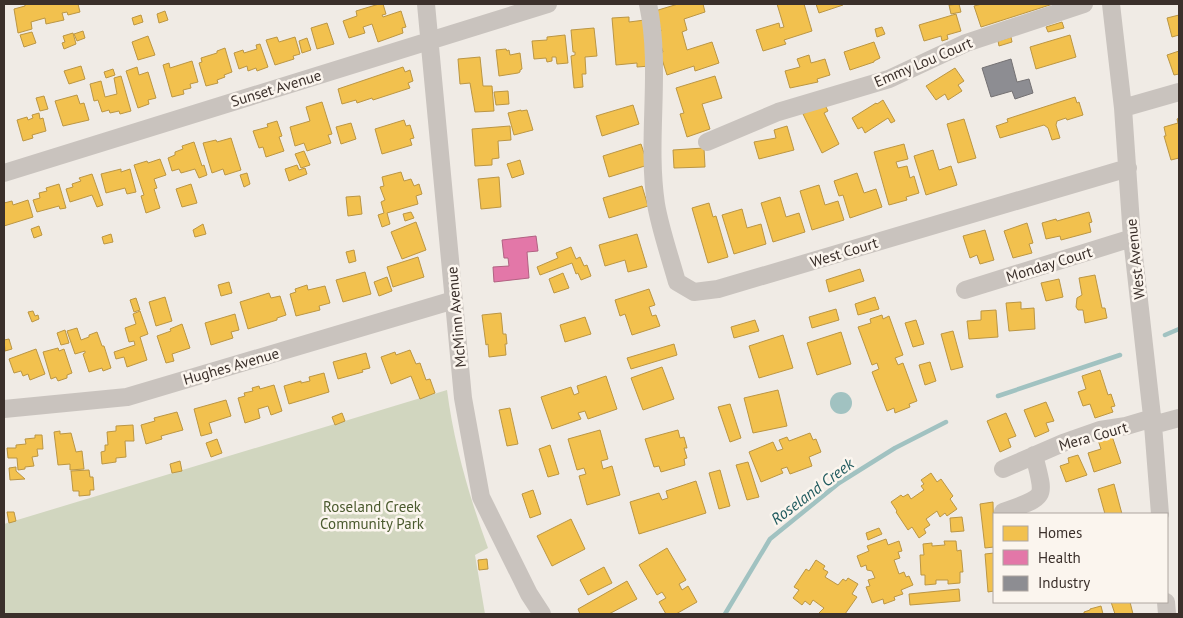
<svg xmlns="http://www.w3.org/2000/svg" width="1183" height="618" viewBox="0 0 1183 618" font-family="'PT Sans',sans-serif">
<rect width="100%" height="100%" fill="#f0ebe5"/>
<path fill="#d1d6bf" d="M447 390C454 444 469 496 488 548L475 555 485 614H4V524Z"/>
<path fill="#a1c2c1" d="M830 403a11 11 0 1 1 22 0a11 11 0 1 1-22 0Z"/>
<path fill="#f2c14e" stroke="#bb9644" d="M25 4H78L80 12 68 15 67 12 62 13 64 20 46 24 45 18 31 22 32 29 18 33 14 9 25 6Z
M379 4H383L386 14 382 15 383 17 401 11 406 27 402 28 403 33 378 42 372 24 363 27 365 33 349 38 343 21 357 16 356 11Z
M678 4H703L705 12 684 19 687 30 682 32 687 50 712 42 719 63 695 71 694 66 667 75 660 53 663 52 657 33 661 31 655 11Z
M777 4H804L812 31 784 40 786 44 763 51 756 30 779 23 780 28 784 27Z
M816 4H842L843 5 819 13Z
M959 4 961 12 951 14 949 5Z
M982 4H1053L981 27 974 6Z
M165 11 168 20 159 23 157 14Z
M956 14 961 31 947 35 948 39 942 41 941 36 924 41 919 25Z
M141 15 143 22 134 25 132 18Z
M1179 15V35L1172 37 1167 18Z
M629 17V22L645 20 650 66 637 67V63L616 65 612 18Z
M1062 22 1064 28 1048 32 1046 27Z
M327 23 334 44 317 49 311 28Z
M882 27 885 34 877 37 875 29Z
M594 28 597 56 585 57 586 74H582L583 87 574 88 571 56 575 55V52H573L571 30Z
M83 31 85 38 77 41 74 34Z
M32 32 36 43 24 47 20 35Z
M73 33 76 44 64 49 62 43 65 42 63 36Z
M565 35 568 63 557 64 556 57H552V61L547 62 546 58 534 59 532 41 547 40V37Z
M1070 35 1076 57 1036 69 1030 47Z
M148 36 155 55 138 60 132 42Z
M277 37 279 42 295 37 300 54 293 56 294 59 275 65 266 40Z
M1011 37 1012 42 999 46 998 41Z
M307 38 311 50 302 53 299 41Z
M874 42 880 58 874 61V62L850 70 844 52Z
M260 44 268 67 257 71 256 68 248 71 247 66 239 69 234 53 243 50 244 53 257 49 256 45Z
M225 48 232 72 224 75 225 77 217 80 218 83 206 86 199 63 202 62 201 58 217 53V51Z
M506 49 507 51 509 50 510 55 520 53 522 69 520 70V72L518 73 499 76 496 50Z
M1179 51V74L1174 75 1167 55Z
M809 55 811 63 825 59 830 75 817 79 818 82 790 88 785 71 800 67 797 59Z
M480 57 483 86H492L494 111 475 112 470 83 460 84 458 59Z
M192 61 198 82 190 84 191 88 183 90 184 94 172 97 163 65 169 63 170 68Z
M81 66 85 79 69 84 64 71Z
M137 67 139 75 148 72 156 98 148 100 149 104 138 108 126 71Z
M403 67 405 72 410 70 413 81 408 83 410 88 373 100 372 98 357 103 356 100 342 104 338 89Z
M955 68 964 81 958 85 962 91 948 100 945 94 936 100 926 86Z
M113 69 115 75 106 78 104 72Z
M121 76 131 111 120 114 119 111 110 113 109 110 102 112 98 100 94 101 90 84 101 81 105 97 117 94 114 78Z
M715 76 722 98 702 104 710 129 687 137 680 114 684 113 676 88Z
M508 91 509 104 496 105 494 92Z
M77 95 80 104 84 103 89 120 63 126 55 101Z
M44 96 48 109 40 111 36 98Z
M1075 97 1077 103 1079 102 1083 115 1067 120 1066 118 1057 121 1056 125 1060 138 1052 140 1048 128 1044 125 1000 138 996 126 1008 122 1007 119Z
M883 100 895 121 891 123 888 118 865 133 862 127 858 129 852 118 876 103 877 104Z
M322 102 332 134 328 135 331 143 307 151 304 143 295 146 290 127 310 121 306 107Z
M824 103 828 111 824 113 839 144 822 153 803 114Z
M633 105 639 124 602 136 596 116Z
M521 110V111L527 110 533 130 514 135 508 113Z
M39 113 40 119 43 118 46 131 32 135 33 138 23 141 17 120 27 117 28 120 33 118 32 115Z
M1179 118V158L1171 160 1164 136H1166L1164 127 1178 123 1177 119Z
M964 119 976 158 958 163 947 124Z
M404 120 406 126 410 125 414 138 410 139 412 145 382 154 375 129Z
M277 121 282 136 279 137 284 151 266 157 263 147 259 148 253 131 268 127 267 124Z
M351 123 356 139 341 144 336 127Z
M510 126 511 140 498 141 499 158 492 159V165L475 166 472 129Z
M787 126 794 150 759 159 754 142 776 138 774 130Z
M231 138 241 170 225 175 223 169 212 173 203 143 216 140 217 142Z
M194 142 202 166 204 165 207 175 199 178 195 169 181 173 179 169 172 171 168 158 175 155V152L183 149 182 146Z
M641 144 648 165 609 177 603 156Z
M904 144 908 159 896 162 898 168 907 166 910 178 914 176 919 193 906 197 907 200 889 205 874 152Z
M704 148 705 167 674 168 673 150Z
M933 150 939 170 951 166 957 185 926 195 914 156Z
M304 151 310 165 301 168 295 154Z
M160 159 166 175 154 179 157 188 154 189 160 208 146 213 141 196 144 195 134 165 147 161 148 163Z
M520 160 524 174 512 178 507 164Z
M297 165 299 170 305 168 307 174 289 181 285 169Z
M121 169V172L130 169 136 192 127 194 125 188 106 193 101 174Z
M401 172 404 181 411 179 414 186 419 184 422 194 416 196 418 204 387 213 390 224 382 227 378 215 384 213 381 202 385 200 380 187 384 186 382 177Z
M247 173 250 184 244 187 240 175Z
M857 173 864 193 876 189 882 207 850 218 843 195 839 196 834 181Z
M92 174 103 205 97 207 92 195 70 202 66 189 73 187 72 184 81 181 79 178Z
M499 177 501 207 481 209 478 179Z
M59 184 66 208 60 209 59 206 37 212 33 200 40 198 39 193 47 191 46 188Z
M191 184 197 203 182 207 176 189Z
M819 185 825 205 838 201 844 220 812 230 800 191Z
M642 186 648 206 609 218 603 198Z
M360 196 362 214 348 216 346 197Z
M780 197 786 217 799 213 805 232 773 242 761 203Z
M28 200 33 217 4 226V203L12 201 13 205Z
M709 203 713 217 716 216 728 257 708 263 692 208Z
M742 209 747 228 761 224 766 244 734 254 722 215Z
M411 212 414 218 405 221 403 214Z
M1089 212 1092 222 1089 223 1091 232 1061 240 1060 236 1046 239 1042 223 1056 219 1057 221Z
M416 222 426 250 402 259 391 232Z
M1027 223 1033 243 1029 244 1032 253 1013 258 1004 231Z
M203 224 206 234 195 237 193 230Z
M39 226 42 235 34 238 31 229Z
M985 230 994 260 980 264 977 255 970 258 963 236Z
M111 234 113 242 104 244 102 237Z
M637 234 647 267 628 272 625 260 605 266 599 245Z
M571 247 576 259 580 257 584 266 587 265 591 276 581 280 578 273 576 274 572 263 540 275 537 267 558 258 556 253Z
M354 250 356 261 349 263 346 252Z
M418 257 424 277 393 287 387 267Z
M860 269 864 281 829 292 826 280Z
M365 272 371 294 343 302 336 280Z
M563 273 569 288 554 293 549 279Z
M1095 275 1102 308H1105L1107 318 1085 323 1083 310H1078L1076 307 1077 298 1082 295 1079 278Z
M387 277 392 291 379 296 374 282Z
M1059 279 1063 297 1046 301 1041 283Z
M229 282 232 293 221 296 218 285Z
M307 285 308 290 325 286 330 303 319 306 320 310 296 316 290 294 296 292 295 289Z
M649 289 655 305 649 307 652 316 656 315 660 326 632 335 625 314 620 316 615 300Z
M269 293 271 298 280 296 286 315 277 318V320L248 329 240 302Z
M165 297 172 321 156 326 149 302Z
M875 297 879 309 858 315 855 304Z
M136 298 140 310 134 312 130 300Z
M1021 302V309L1034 308 1035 329 1009 331 1006 303Z
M836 309 839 320 812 328 809 317Z
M996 310 998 337 969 339 967 321 981 320V311Z
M33 311 35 316 38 315 39 319 32 322 28 312Z
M140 311 148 334 140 337 147 360 127 367 124 357 116 359 114 352 135 345 134 341 129 342 125 328 136 324 133 314Z
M501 313 503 334H506L507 344H505L506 355 489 357 488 344 486 345 482 315Z
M235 314 239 330 231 332 233 338 211 345 205 323Z
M882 315 883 319 889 316 903 355 895 358 898 365 903 363 917 401 909 404 910 407 895 413 894 408 887 411 872 372 879 369 877 363 872 365 858 327 871 323 870 319Z
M585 317 591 334 565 342 560 325Z
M755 320 759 331 734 338 731 327Z
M916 320 924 344 913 347 905 323Z
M182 324 190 348 172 354 174 361 166 363 157 336 171 331 170 329Z
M77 328 81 340 89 337V335L97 332 102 346H104L111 368 103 371 102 368 89 372 83 354 85 353V351L75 354 67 331Z
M65 330 69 343 61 345 57 333Z
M953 331 963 367 951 370 941 334Z
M841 332 851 364 817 375 807 343Z
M783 335 793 368 759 378 749 346Z
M9 339 12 349 5 351 4 340Z
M674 344 677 355 631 369 627 358Z
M58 348 59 351 64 349 72 373 67 375V378L58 381 56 377 51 379 43 352Z
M36 349 45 374 30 380 28 374 23 376 21 371 14 373 9 359Z
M410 350 416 364 420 363 426 380 430 379 435 393 420 399 411 376 391 384 381 357 395 352 396 355Z
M366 353 370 368 362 370 363 372 338 379 333 362Z
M930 362 936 381 925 385 919 365Z
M662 367 674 399 643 410 631 378Z
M1100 370 1108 395 1111 394 1115 406 1111 407 1113 412 1095 418 1090 404 1083 406 1078 392 1086 389 1082 376Z
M324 373 329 392 289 404 284 386 301 381V383L310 381 309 377Z
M606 376 617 409 588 419 585 411 578 413 581 419 552 429 541 397 571 387 574 395 579 393 577 386Z
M274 385 282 411 271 415 268 406 258 409 260 418 245 423 238 398 245 396 244 393 253 391 252 388 259 386 260 389Z
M778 390 787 426 753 433 744 398Z
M226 400 231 416 209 423 212 433 201 436 194 409Z
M1046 402 1054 421 1046 423 1049 431 1035 437 1024 410Z
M730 404 741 438 730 442 718 407Z
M510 408 518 444 507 446 499 410Z
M177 412 183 430 161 436 162 439 146 444 141 425 155 421 154 418Z
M342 413 345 421 335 425 332 417Z
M1006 413 1016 436 1008 439 1011 447 1000 452 987 421Z
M133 425 134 441H125L126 457 116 458V462L102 464 101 452 105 451V445H108L107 432 116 431V426Z
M600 430 608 459 601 461 603 469 612 466 620 495 587 505 579 476 586 474 584 468 577 470 568 439Z
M678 430 680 438 684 437 687 448H684L687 458 684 459 685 465 661 472 659 466 654 467 645 439Z
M60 431V434L71 433 76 452 82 451 84 469 70 470V464L58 465 54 432Z
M810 433 813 440 816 439 821 452 809 457 812 466 790 474 787 467 781 469 783 473 761 482 749 452 773 442 777 451 783 449 779 440 787 437 789 441Z
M35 435H42L43 449H37L38 456 32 457 34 466 25 467V469L18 470 17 458H8L7 448H16V445L26 444 25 439 35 438Z
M1112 436 1121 463 1094 472 1088 453 1101 449 1098 440Z
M217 439 222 453 211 457 206 443Z
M550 445 559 474 548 477 539 449Z
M1078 455 1087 475 1066 482 1060 466 1069 463 1068 458Z
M180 461 182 471 172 473 170 464Z
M748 462 759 497 747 500 736 465Z
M16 467V471L25 479 10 480 9 468Z
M89 470 90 477H93L94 490H90V495L79 496V491H73L71 471Z
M720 470 730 506 719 509 709 473Z
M931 473 937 482 941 479 953 496 950 499 957 509 947 516 945 513 940 517 937 511 926 519 930 525 924 529 926 533 919 538 912 527 908 530 896 512 897 511 891 502 901 495 903 497 908 494 911 499 924 490 921 486 924 484 921 480Z
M696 481 706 513 639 534 630 502 659 493 662 500 668 498 666 491Z
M1114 484 1122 514H1105L1098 489Z
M533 490 541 514 530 518 522 494Z
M993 502 994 547 985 548 980 504Z
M7 512H14L16 521 9 523Z
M962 517 964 531 951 532 950 518Z
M571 519 585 549 552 566 537 536Z
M879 528 882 534 868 540 866 533Z
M886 539 888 545 899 541 902 551 898 552 900 558 894 560 899 574 904 572 906 577 909 576 913 585 901 590 903 594 894 597 895 600 884 604 883 599 872 603 866 587 870 586 868 580 875 578 872 571 867 570 866 565 861 567 857 556 869 551 867 546Z
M944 541H956L957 551 961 550 963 572H960V583L948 584V580H936V584L925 585V575H921L920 555H924L923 544 932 543V546L945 545Z
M667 548 686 580 679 584 682 590 688 586 697 602 676 614H666L659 602 666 598 662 592 657 595 639 565Z
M994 553V591L988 592 985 554Z
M487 559 488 569 479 570 478 560Z
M816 560 825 566 823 569 828 572 825 577 838 585 843 579 846 581 848 578 858 584 852 594 857 597 845 614H821L819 613 824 608 813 600 810 605 805 601 802 605 793 598 799 590 794 587 806 569 809 571Z
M604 567 612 583 588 595 580 580Z
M627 581 637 599 609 614H580L578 609Z
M959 589 960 601 910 605 909 594Z
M1111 602H1130L1133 614H1115Z
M1101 606 1103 614H1084V612L1090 610V609Z"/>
<path fill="#e377a8" stroke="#b16282" d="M536 236 538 251 527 252 529 278 494 282 493 267 509 266 508 258H504L502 240Z"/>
<path fill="#8d8d92" stroke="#747173" d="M1011 59 1017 82 1029 79 1033 93 1015 99 1012 91 991 97 982 68Z"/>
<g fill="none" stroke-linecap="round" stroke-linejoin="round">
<path stroke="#a1c2c1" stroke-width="4.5" d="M1165 335 1179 329
M998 396 1120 355
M725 614 770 539 839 483 895 448 946 422"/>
<path stroke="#c9c3be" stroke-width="18" d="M426 4 463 398 481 497 529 594 542 614
M648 4C662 69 646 138 656 204 660 228 670 257 677 282L694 292 718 289 1128 168
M1111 4 1123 108 1132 238 1153 425 1160 514
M1123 108 1179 92
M707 142 778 112 889 79 966 43 1084 4
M4 173 548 4
M965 290 1132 238
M4 409 127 397 454 300
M1153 425 1179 418
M1003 469 1063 443 1100 430 1126 426 1153 418
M1003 512C1048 496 1045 499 1034 455
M1166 602 1167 614"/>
</g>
<g text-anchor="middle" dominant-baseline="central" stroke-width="5" stroke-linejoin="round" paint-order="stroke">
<g font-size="15" fill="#3b302b" stroke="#fbf5ee">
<text transform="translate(923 62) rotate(-23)">Emmy Lou Court</text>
<text transform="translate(276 88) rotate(-17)">Sunset Avenue</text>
<text transform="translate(844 252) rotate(-17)">West Court</text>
<text transform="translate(1135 259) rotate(-96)">West Avenue</text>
<text transform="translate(1049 264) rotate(-17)">Monday Court</text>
<text transform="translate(456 317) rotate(-95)">McMinn Avenue</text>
<text transform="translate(231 366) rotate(-16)">Hughes Avenue</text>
<text transform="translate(1093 436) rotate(-16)">Mera Court</text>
</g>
<g font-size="15" fill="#4a5a2e" stroke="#fbf5ee">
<text x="372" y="506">Roseland Creek<tspan x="372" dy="17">Community Park</tspan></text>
</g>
<g font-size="16" font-style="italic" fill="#1f5a5e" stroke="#fbf5ee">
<text transform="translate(812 491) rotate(-37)">Roseland Creek</text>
</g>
</g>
<rect width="1183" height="618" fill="none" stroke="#3b302b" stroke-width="10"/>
<rect x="993" y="513" width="175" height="90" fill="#fbf5ee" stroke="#aea6a0"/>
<rect x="1003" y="526" width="25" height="15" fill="#f2c14e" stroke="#aea6a0"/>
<text x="1038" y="538" font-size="15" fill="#3b302b">Homes</text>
<rect x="1003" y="550" width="25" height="15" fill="#e377a8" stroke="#aea6a0"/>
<text x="1038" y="563" font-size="15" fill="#3b302b">Health</text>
<rect x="1003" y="576" width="25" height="15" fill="#8d8d92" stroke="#aea6a0"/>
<text x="1038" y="588" font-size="15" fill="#3b302b">Industry</text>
</svg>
